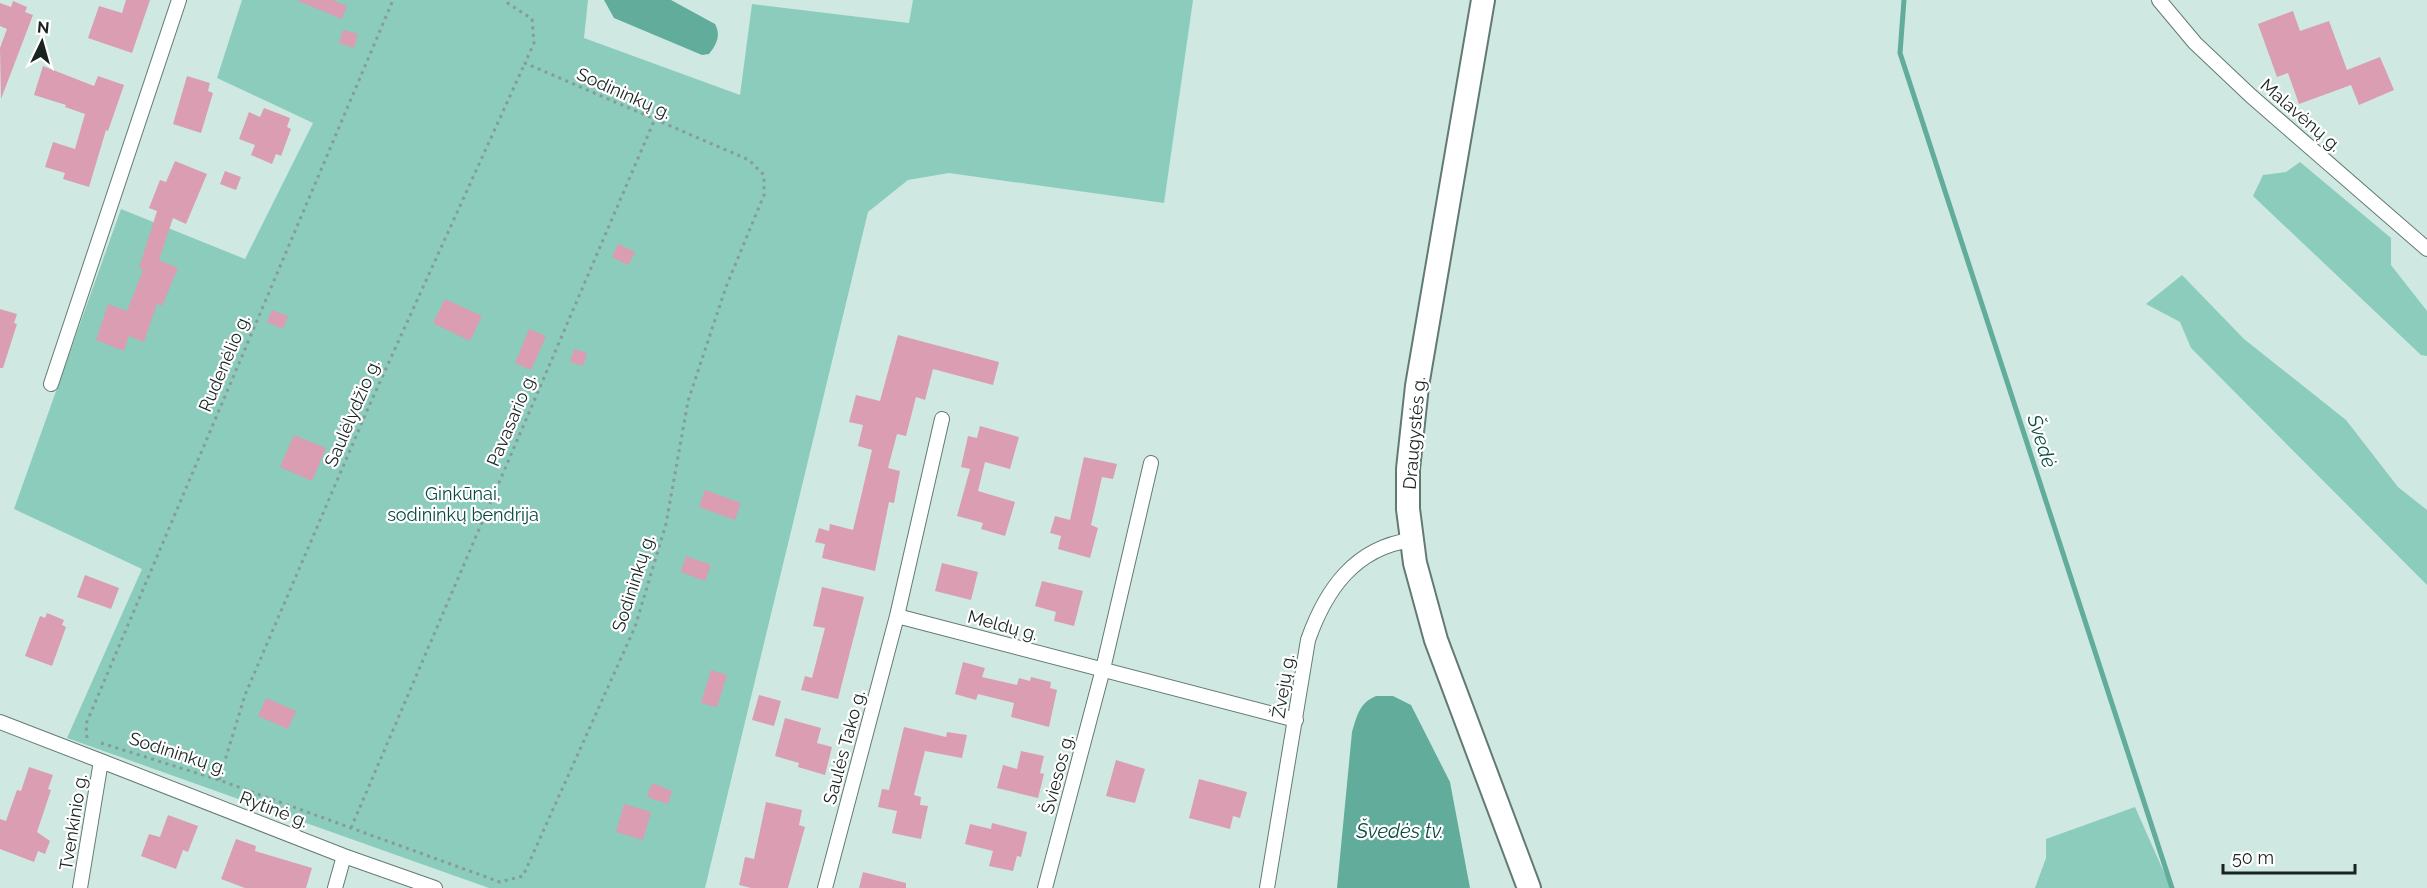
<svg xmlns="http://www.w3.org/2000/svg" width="2427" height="888" viewBox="0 0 2427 888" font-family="Raleway,sans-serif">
<rect width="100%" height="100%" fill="#cfe9e2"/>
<path fill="#8bccbd" d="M242 0H588L584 38 740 95 752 4 909 23 913 0H1193L1164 203 949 173 908 180 868 212 705 888H489L67 738 142 569 14 509 121 209 245 259 313 123 217 78Z
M2300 162 2391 238V265L2427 311V356L2421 355 2253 196 2263 175 2286 172Z
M2182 275 2244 339 2346 420 2398 487 2427 510V585L2191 348 2180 322 2146 304Z
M2135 807 2171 888H2035L2046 858V839Z"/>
<path fill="#62ac9c" d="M604 0H671L715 24C721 35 717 44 709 54L702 55 614 18Z
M1376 696H1393L1411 705 1450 782 1470 888H1337L1352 732C1357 716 1359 703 1376 696Z"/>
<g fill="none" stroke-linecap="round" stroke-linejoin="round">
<path stroke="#62ac9c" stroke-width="5" d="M1904 0 1900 53 2172 888"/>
</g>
<path fill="#da9db2" d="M126 0H150L132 53 88 38 99 6 122 13Z
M296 0H333L347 6 342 19Z
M13 1 27 7 25 12 33 15 1 99 0 48 7 29 0 26V3L11 7Z
M2293 11 2300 31 2329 21 2347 70 2380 57 2394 90 2359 105 2351 85 2299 104 2288 73 2277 77 2258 24Z
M343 30 358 34 354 48 339 43Z
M43 66 94 86 98 76 124 85 108 131 106 130 89 187 63 179 65 173 45 167 53 142 75 149 85 114 65 107 66 105 34 95Z
M187 76 210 83 208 91 213 93 201 133 173 124Z
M264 108 290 118 287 127 291 129 281 156 276 154 272 164 251 155 255 145 239 139 249 112 260 117Z
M175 161 207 174 186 224 173 218 159 260 178 268 162 306 157 304 144 342 129 336 124 351 96 340 108 304 127 311 143 270 139 268 157 211 149 208 160 180 166 182Z
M225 171 241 177 236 190 220 184Z
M618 244 635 252 628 265 612 257Z
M445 299 482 316 470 341 433 323Z
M0 309 17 314 14 323 17 324 3 368H0Z
M272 310 288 316 283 329 267 322Z
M529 329 546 336 531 370 515 363Z
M898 335 999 362 993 385 933 369 925 400 916 397 906 436 897 434 888 468 900 471 894 503 889 502 875 571 822 558 825 544 815 542 819 528 829 531 830 524 853 530 872 450 858 446 863 425 849 422 856 395 880 401Z
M574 349 587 353 583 366 570 362Z
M980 426 1019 437 1010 469 985 462 978 491 1015 502 1005 536 981 529 983 523 957 516 970 469 961 467 968 436 977 438Z
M294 435 326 448 312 481 280 467Z
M1084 457 1117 464 1113 479 1102 477 1091 525 1098 528 1090 558 1058 549 1061 536 1050 533 1055 516 1070 520Z
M705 490 741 503 735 520 699 507Z
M686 556 711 565 705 581 681 572Z
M942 563 978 572 971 600 935 591Z
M85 575 119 588 111 609 77 597Z
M1042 581 1083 591 1074 626 1054 621 1056 612 1035 606Z
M822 587 864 597 838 699 801 690 805 676 812 678 825 628 813 626Z
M47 613 64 620 62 625 66 627 52 666 25 656 40 616 45 618Z
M963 662 985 668 982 677 1017 685 1019 678 1030 681 1031 677 1051 682 1050 688 1057 690 1049 727 1011 717 1014 703 978 694 976 700 955 694Z
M711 670 727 675 717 707 701 703Z
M759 695 781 701 774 726 752 720Z
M266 698 296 711 288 729 258 716Z
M785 718 821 728 817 743 832 747 825 775 798 767 799 763 775 756Z
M904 727 946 737 947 732 967 735 962 758 925 751 914 795 921 797 920 805 928 806 921 839 892 833 897 811 878 807 882 789 889 790Z
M1021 751 1044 756 1040 773 1044 774 1038 798 997 788 1003 765 1017 769Z
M1116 760 1145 769 1135 803 1106 796Z
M29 767 53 775 48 789 51 790 37 832 50 841 45 854 38 851 34 862 0 849V819L6 821 17 790 21 791Z
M1199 779 1247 792 1240 818 1233 816 1230 829 1189 818Z
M652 783 672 791 668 804 647 797Z
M766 802 802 810 799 825 805 827 788 888H751L739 885 745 857 754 859Z
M624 804 651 812 643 840 616 832Z
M168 815 198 826 188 852 183 850 176 869 141 856 149 834 160 837Z
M992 823 1027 832 1021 857 1017 856 1013 871 989 866 993 851 965 844 970 824 991 829Z
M236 839 256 846 255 851 312 868 306 888H245L221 879Z
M863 872 906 883V888H859Z"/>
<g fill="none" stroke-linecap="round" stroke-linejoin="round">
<defs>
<path id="minor" d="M2159 0 2195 43 2251 96 2427 249
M51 384 179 0
M942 419 897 616 1296 720
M0 722 101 761 80 888
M101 761 344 856 435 888
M335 888 344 856
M825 888 897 616
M1045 888 1103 669 1151 463
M1267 888 1308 640C1326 589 1355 548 1411 540"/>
<path id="primary" d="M1483 0 1417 386 1408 469V509L1415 563 1436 640 1529 888"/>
</defs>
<use href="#minor" stroke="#637a74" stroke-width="16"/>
<use href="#primary" stroke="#637a74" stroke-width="26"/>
<path stroke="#889c97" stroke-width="3" stroke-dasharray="3 4.5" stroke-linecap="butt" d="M87 738 86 724 393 0
M101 743 219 780 500 882 523 876 635 627 666 524 688 401 726 287 764 195V175L749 160 525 63 534 43 532 19 503 0
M219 780 245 695 369 406 525 63
M351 828 654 121"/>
<use href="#minor" stroke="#fff" stroke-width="14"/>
<use href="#primary" stroke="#fff" stroke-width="22"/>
</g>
<g text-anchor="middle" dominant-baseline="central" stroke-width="4.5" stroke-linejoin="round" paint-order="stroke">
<g font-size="18" fill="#192320" stroke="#fff">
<text transform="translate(624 93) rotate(24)">Sodininkų g.</text>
<text transform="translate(2301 115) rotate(41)">Malavėnų g.</text>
<text transform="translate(224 363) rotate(-67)">Rudenėlio g.</text>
<text transform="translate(352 413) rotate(-67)">Saulėlydžio g.</text>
<text transform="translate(511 420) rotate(-67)">Pavasario g.</text>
<text transform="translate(1414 433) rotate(-85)">Draugystės g.</text>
<text transform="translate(633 583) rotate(-72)">Sodininkų g.</text>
<text transform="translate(1003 625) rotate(15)">Meldų g.</text>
<text transform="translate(1283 686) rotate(-81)">Žvejų g.</text>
<text transform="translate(844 747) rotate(-75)">Saulės Tako g.</text>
<text transform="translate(178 753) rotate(18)">Sodininkų g.</text>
<text transform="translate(1057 774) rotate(-75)">Šviesos g.</text>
<text transform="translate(274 809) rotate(21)">Rytinė g.</text>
<text transform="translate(73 822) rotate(-81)">Tvenkinio g.</text>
</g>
<g font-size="18" fill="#074a40" stroke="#fff">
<text x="463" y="493">Ginkūnai,<tspan x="463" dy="21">sodininkų bendrija</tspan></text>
</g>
<g font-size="20" font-style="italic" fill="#094c41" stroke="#fff">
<text transform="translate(2042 441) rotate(72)">Švedė</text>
<text x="1400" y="831">Švedės tv.</text>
</g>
</g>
<g transform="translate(42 42) rotate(5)" stroke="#ffffff" stroke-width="4.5" paint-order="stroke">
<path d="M0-4.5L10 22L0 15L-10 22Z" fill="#192320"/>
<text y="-9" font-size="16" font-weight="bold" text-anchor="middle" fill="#192320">N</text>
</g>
<path d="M2223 864v9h132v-9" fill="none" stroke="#192320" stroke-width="3"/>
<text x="2232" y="864" font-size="18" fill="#192320" stroke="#ffffff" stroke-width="4.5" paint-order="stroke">50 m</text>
</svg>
